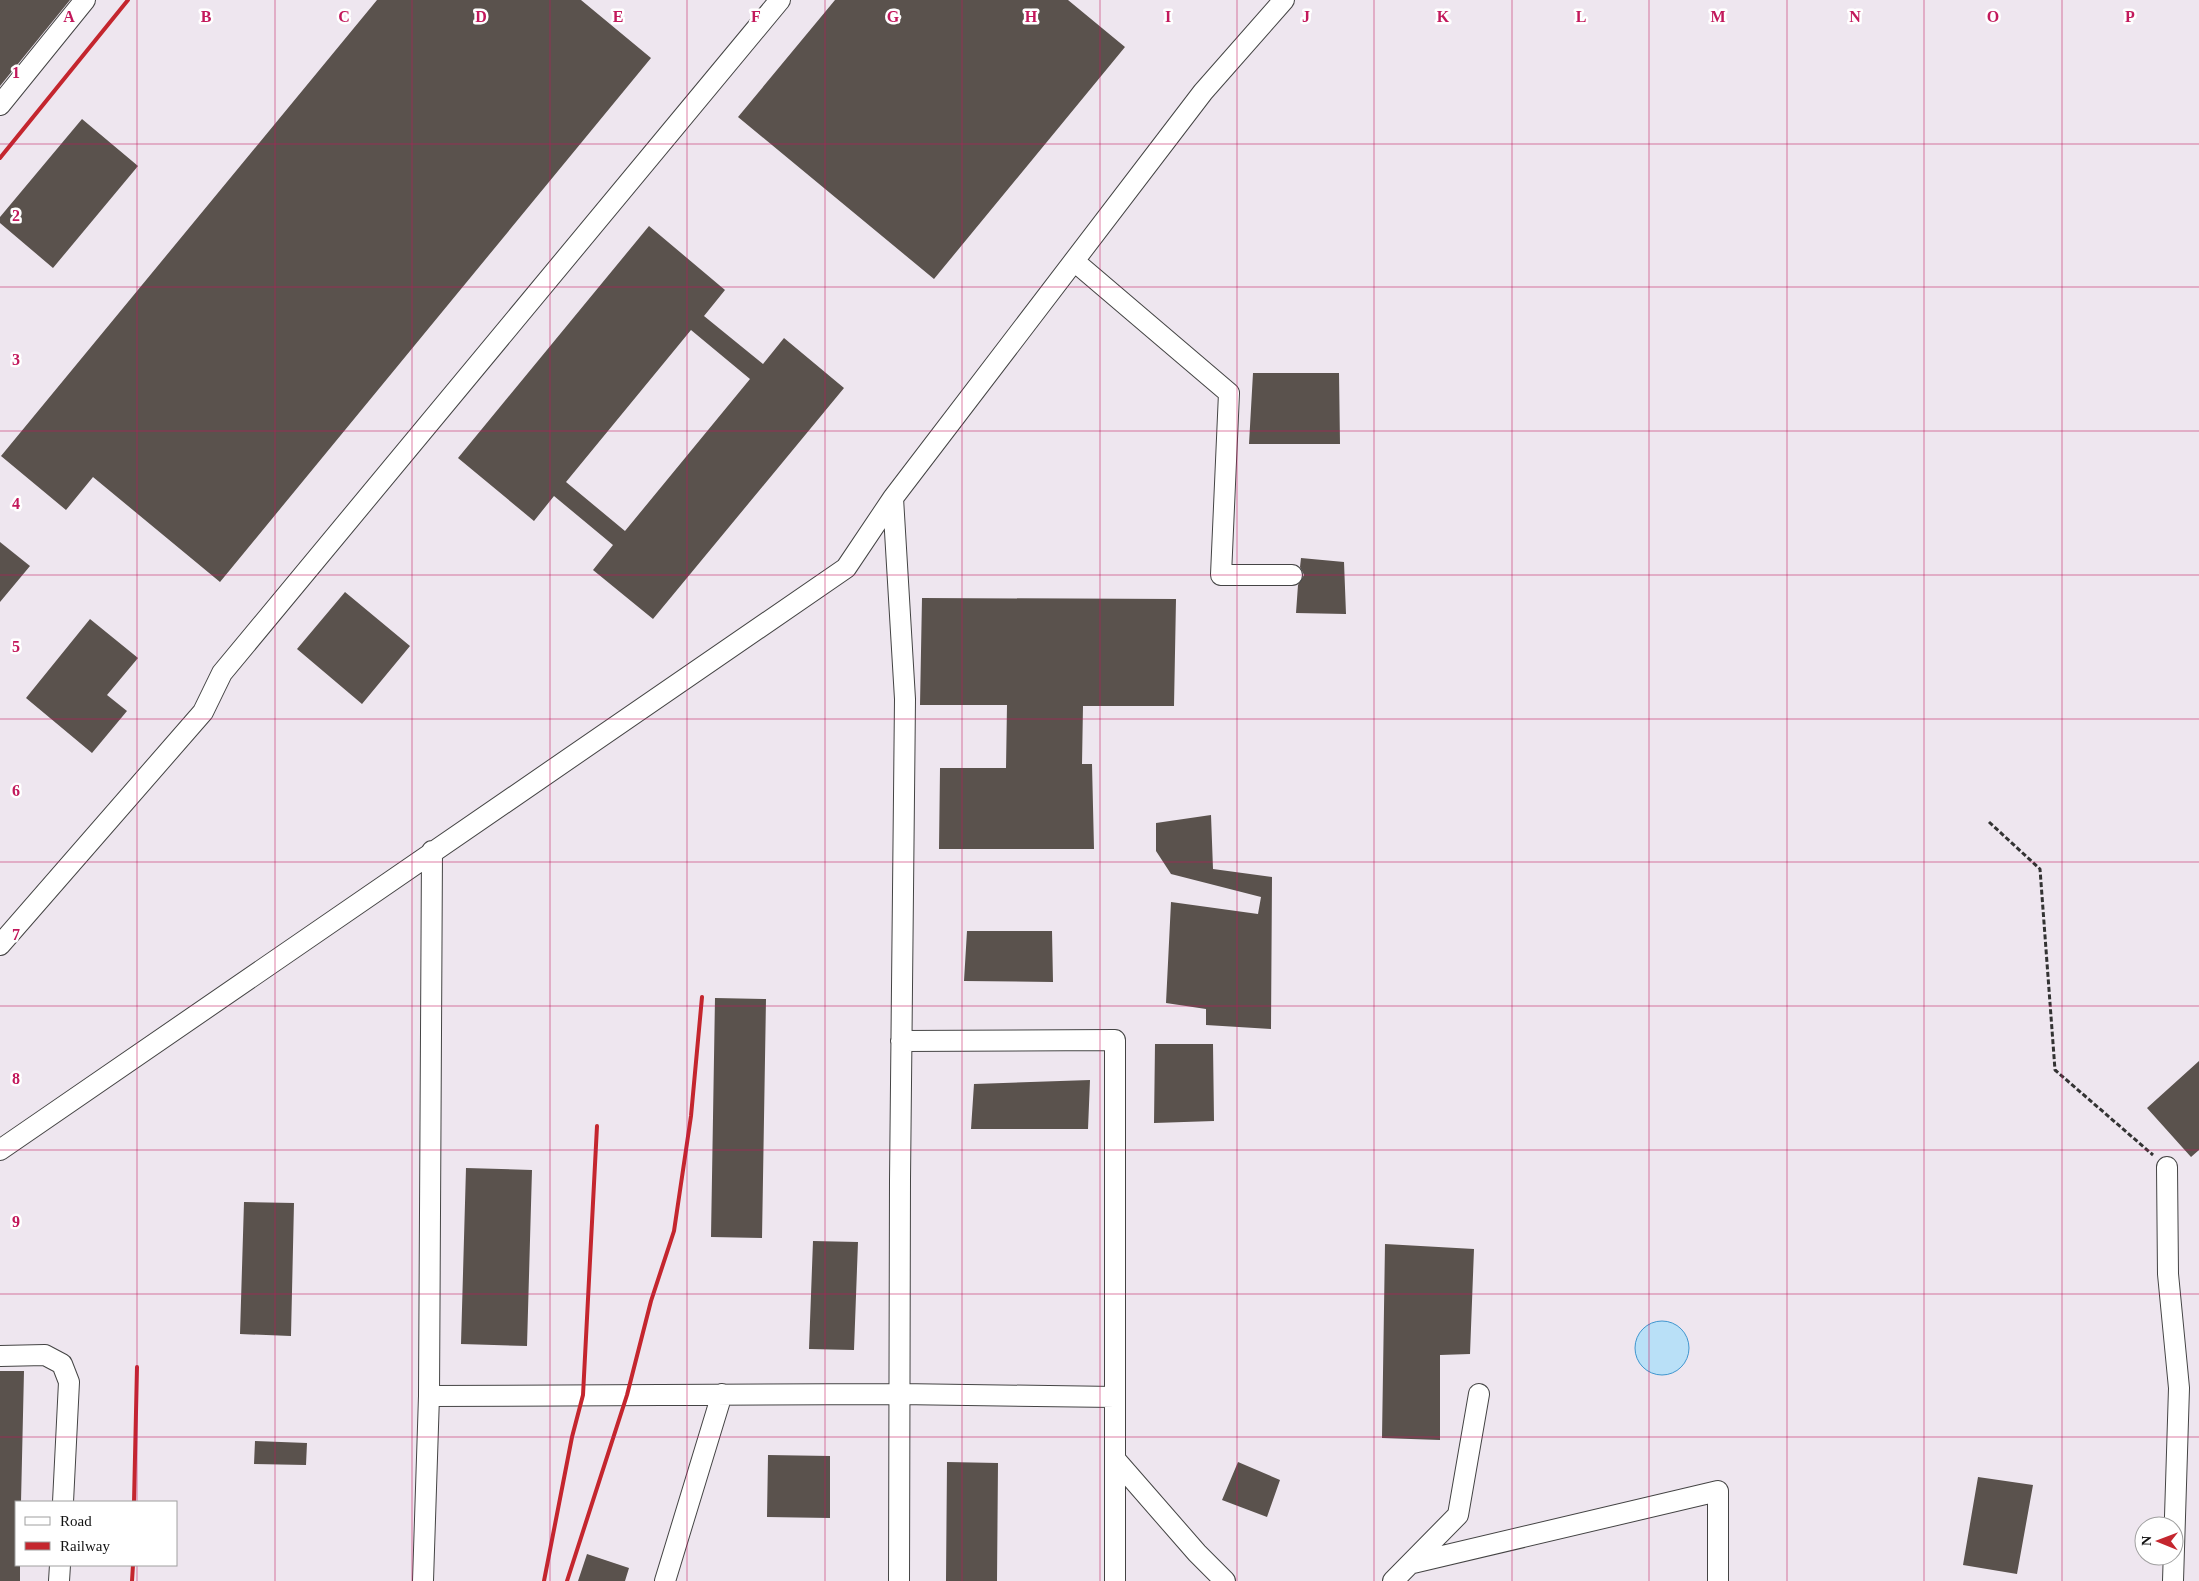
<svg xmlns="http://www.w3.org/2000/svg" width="2199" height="1581" viewBox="0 0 2199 1581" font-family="Georgia,serif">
<rect width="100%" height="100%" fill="#fffdf5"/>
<path fill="#eee6ef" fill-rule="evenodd" d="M0 0H2199V1581H0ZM16 1502H176V1565H16ZM2144 1526H2174V1556H2144Z"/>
<path fill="#b9e0f7" stroke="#3f96cf" d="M1635 1348a27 27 0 1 1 54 0a27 27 0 1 1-54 0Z"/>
<path fill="#5a524d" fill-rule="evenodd" d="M0 0H70L0 86Z
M377 0H581L651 58 220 582 93 477 66 510 1 456Z
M835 0H1068L1125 47 934 279 738 117Z
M82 119 138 166 53 268 0 223V217Z
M649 226 725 290 704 316 763 364 784 338 844 388 653 619 593 570 613 545 554 496 534 521 458 458ZM691 330 750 379 625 531 566 482Z
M1253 373H1339L1340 444H1249Z
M0 542 30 566 0 602Z
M1301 558 1344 562 1346 614 1296 613 1298 585 1304 575 1300 567Z
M345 592 410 646 362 704 297 649Z
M922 598 1176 599 1174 706H1083L1082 764H1092L1094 849H939L940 768H1006L1007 705H920Z
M90 619 138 658 107 695 127 711 92 753 26 698Z
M1211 815 1213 869 1272 877 1271 1029 1206 1025V1009L1166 1003 1171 902 1258 914 1261 897 1171 874 1156 851V823Z
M967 931H1052L1053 982 964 981Z
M715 998 766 999 762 1238 711 1237Z
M1155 1044H1213L1214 1121 1154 1123Z
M2199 1061V1150L2191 1157 2147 1108Z
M1090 1080 1088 1129H971L974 1084Z
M466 1168 532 1170 527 1346 461 1344Z
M244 1202 294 1203 291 1336 240 1334Z
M813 1241 858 1242 854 1350 809 1349Z
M1385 1244 1474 1249 1470 1354 1440 1355V1440L1382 1438Z
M0 1371H24L21 1502H16V1565H20V1581H0Z
M255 1441 307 1443 306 1465 254 1464Z
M768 1455 830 1456V1518L767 1517Z
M947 1462 998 1463 997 1581H946Z
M1238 1462 1280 1480 1267 1517 1222 1500Z
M1978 1477 2033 1485 2017 1574 1963 1565Z
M587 1554 629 1568 625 1581H578Z"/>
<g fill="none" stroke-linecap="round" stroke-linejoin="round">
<defs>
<path id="minor" d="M0 105 85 0
M1074 261 1229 393 1221 575H1292
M893 498 905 699 900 1180 899 1581
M432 851 429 1396 899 1394 1115 1397
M0 945 203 712 222 673 780 0
M901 1041 1115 1040V1581
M0 1150 846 568 893 498 1203 92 1284 0
M2167 1167 2168 1274 2179 1388 2173 1581
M0 1356 45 1355 62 1364 69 1382 63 1502
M1115 1459 1197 1553 1225 1581
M1413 1563 1718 1491V1581
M59 1581 60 1565
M423 1581 429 1396
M665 1581 722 1394
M1393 1581 1458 1515 1479 1394"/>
</defs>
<use href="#minor" stroke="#444" stroke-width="22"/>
<path stroke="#333" stroke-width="3" stroke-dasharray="5 2.5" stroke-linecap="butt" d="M1989 822 2040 869 2055 1070 2153 1155"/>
<use href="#minor" stroke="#fff" stroke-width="20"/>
<path stroke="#c4262e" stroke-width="4" d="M0 158 128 0
M134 1502 137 1367
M132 1581 133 1565
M544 1581 572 1437 583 1395 597 1126
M567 1581 627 1395 651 1301 674 1231 691 1116 702 997"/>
</g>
<path fill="none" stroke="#c2185b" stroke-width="1" stroke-opacity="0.55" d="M137 0V1502M275 0V1581M412 0V1581M550 0V1581M687 0V1581M825 0V1581M962 0V1581M1100 0V1581M1237 0V1581M1374 0V1581M1512 0V1581M1649 0V1581M1787 0V1581M1924 0V1581M2062 0V1581M0 144H2199M0 287H2199M0 431H2199M0 575H2199M0 719H2199M0 862H2199M0 1006H2199M0 1150H2199M0 1294H2199M0 1437H2199M137 1565V1581"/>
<g font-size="16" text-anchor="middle" font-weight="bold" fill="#c2185b" stroke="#fff" stroke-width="5" stroke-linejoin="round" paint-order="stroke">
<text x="69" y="22">A</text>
<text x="206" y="22">B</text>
<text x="344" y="22">C</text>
<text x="481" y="22">D</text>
<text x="618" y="22">E</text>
<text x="756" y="22">F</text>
<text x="893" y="22">G</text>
<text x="1031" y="22">H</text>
<text x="1168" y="22">I</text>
<text x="1306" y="22">J</text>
<text x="1443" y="22">K</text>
<text x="1581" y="22">L</text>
<text x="1718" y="22">M</text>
<text x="1855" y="22">N</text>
<text x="1993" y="22">O</text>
<text x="2130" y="22">P</text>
<text x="16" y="78">1</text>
<text x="16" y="221">2</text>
<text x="16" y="365">3</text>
<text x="16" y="509">4</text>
<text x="16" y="652">5</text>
<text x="16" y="796">6</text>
<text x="16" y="940">7</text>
<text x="16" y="1084">8</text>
<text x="16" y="1227">9</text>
</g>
<rect x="15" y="1501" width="162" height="65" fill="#ffffff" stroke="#a0a0a0"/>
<rect x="25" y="1517" width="25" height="8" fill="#ffffff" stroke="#a0a0a0"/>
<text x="60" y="1526" font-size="15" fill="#111111">Road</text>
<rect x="25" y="1542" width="25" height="8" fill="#c4262e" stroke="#a0a0a0"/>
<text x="60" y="1551" font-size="15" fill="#111111">Railway</text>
<g transform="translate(2159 1541) rotate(271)"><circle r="24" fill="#ffffff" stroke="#a0a0a0"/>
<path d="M0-4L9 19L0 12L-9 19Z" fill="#c4262e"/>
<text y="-8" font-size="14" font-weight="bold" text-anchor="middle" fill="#111111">N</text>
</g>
</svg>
